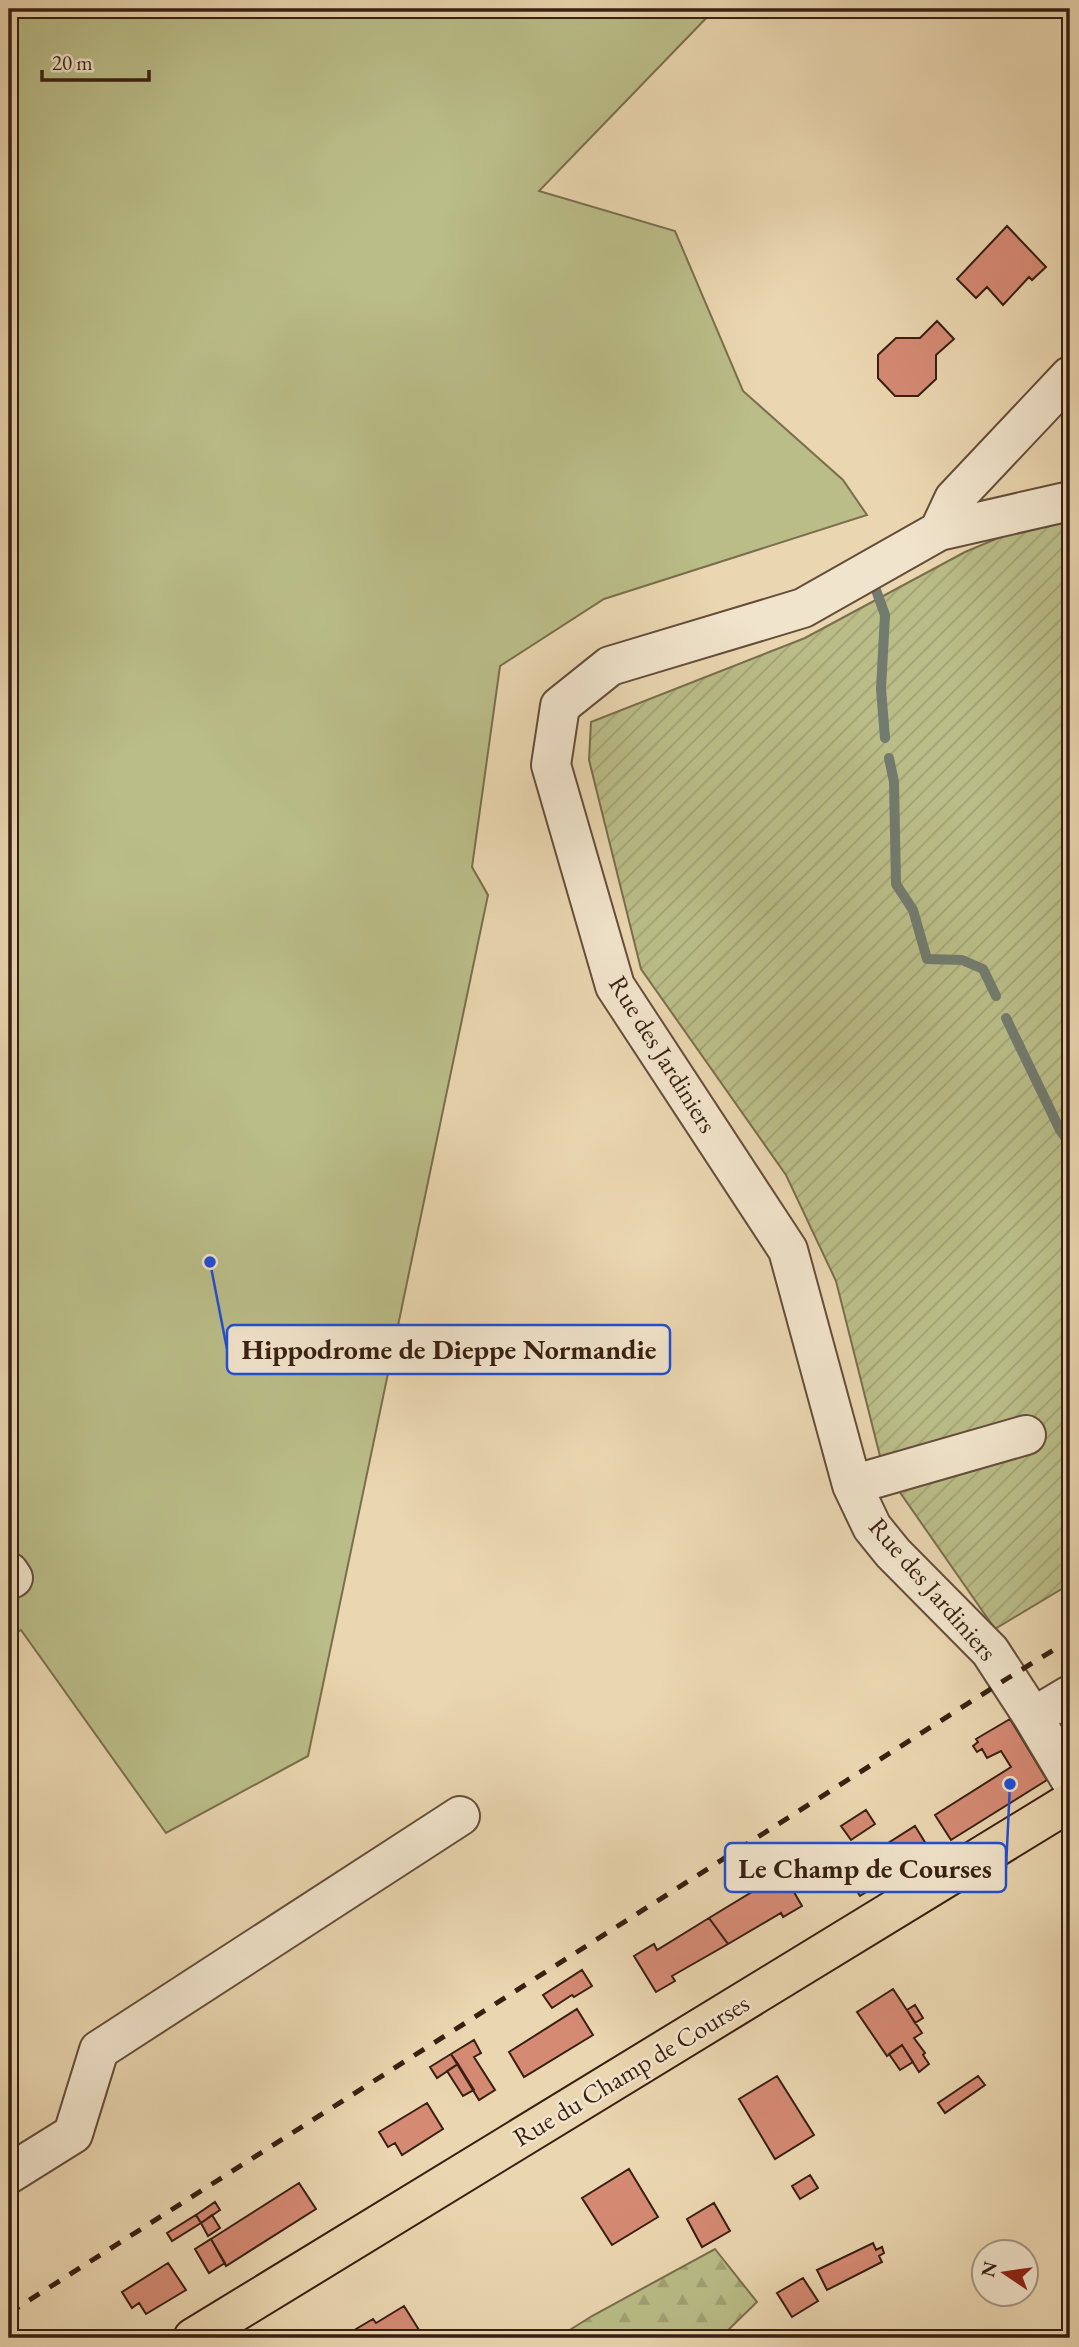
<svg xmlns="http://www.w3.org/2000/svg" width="1079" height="2347" viewBox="0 0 1079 2347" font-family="'EB Garamond',serif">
<defs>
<pattern id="forest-firs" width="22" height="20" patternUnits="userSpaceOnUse" patternTransform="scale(1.75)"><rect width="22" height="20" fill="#babd88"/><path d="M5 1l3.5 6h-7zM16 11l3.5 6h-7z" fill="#a1a274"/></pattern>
<pattern id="garden-furrows" width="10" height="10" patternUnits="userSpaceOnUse" patternTransform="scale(1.75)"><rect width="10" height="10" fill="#babd88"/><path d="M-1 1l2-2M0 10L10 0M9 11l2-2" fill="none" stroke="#a1a274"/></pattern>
</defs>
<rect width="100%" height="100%" fill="#ead6b0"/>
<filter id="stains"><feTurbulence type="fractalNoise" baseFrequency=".00286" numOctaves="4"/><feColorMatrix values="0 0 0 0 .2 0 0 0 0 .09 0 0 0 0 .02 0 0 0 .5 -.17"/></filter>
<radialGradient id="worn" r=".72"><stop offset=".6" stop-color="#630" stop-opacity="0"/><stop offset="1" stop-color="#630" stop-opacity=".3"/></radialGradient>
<path fill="#babd88" stroke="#7a6e4d" stroke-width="2" d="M9 9H715L539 191 675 231 743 391 843 480 867 515 604 599 500 666 472 867 488 895 308 1756 166 1833 21 1630 9 1637Z"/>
<path fill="url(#forest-firs)" stroke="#7a6e4d" stroke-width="2" d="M715 2249 757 2302 720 2338H557L592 2316Z"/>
<path fill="url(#garden-furrows)" stroke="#7a6e4d" stroke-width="2" d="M1070 514V1584L995 1629 883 1468 836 1281 786 1175 641 969 589 760 591 722 805 638 965 552 1053 515Z"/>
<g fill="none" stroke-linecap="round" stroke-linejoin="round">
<path stroke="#727b6e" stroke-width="10" d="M876 590 885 615 881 689 885 738
M889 758 894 782 896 884 913 910 927 959 962 960 983 969 996 996
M1006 1018 1060 1130 1070 1144"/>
</g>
<path fill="#d58a74" stroke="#391f12" stroke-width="2" d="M1007 226 1046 267 1032 280 1029 277 1003 305 987 287 976 298 957 279Z
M937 321 954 339 936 355V379L918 396H895L878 378V355L896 338H920Z
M1010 1719 1047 1780 951 1840 935 1815 1011 1767 1001 1751 987 1758 982 1749 977 1752 973 1746 978 1742 976 1739Z
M866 1810 875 1824 851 1840 841 1826Z
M915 1826 931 1852 860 1896 844 1871Z
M780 1868 802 1906 783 1917 781 1913 728 1944 709 1918 765 1884 762 1880Z
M709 1918 728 1944 672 1976 675 1981 656 1992 634 1956 654 1944 657 1950Z
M582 1970 592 1986 574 1997 572 1995 552 2008 543 1995Z
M893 1989 922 2033 914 2038 925 2053 923 2055 929 2064 919 2072 902 2045 887 2056 857 2012Z
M915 2005 923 2018 915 2023 907 2010Z
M577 2009 593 2035 524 2077 509 2052Z
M474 2040 481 2053 474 2057 495 2090 479 2100 451 2054Z
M902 2045 913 2062 900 2070 889 2054Z
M451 2054 458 2064 437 2078 430 2067Z
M458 2064 474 2090 463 2096 447 2071Z
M777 2076 814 2135 775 2159 739 2099Z
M978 2076 985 2085 945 2113 938 2103Z
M427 2103 443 2129 402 2155 395 2143 388 2147 379 2132Z
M629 2169 658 2217 612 2245 582 2198Z
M810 2175 818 2188 800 2199 792 2186Z
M299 2183 316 2209 226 2266 211 2239Z
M215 2202 220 2210 201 2223 196 2215Z
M714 2203 730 2231 702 2247 687 2219Z
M196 2215 201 2223 172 2241 167 2233Z
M212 2215 220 2228 208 2236 201 2223Z
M211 2239 225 2263 209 2273 195 2249Z
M873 2243 876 2250 882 2247 884 2253 879 2256 882 2262 827 2290 817 2270Z
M168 2263 186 2290 146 2314 139 2303 132 2308 122 2292Z
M803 2278 818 2301 792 2317 777 2293Z
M404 2306 424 2338H362L356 2329 373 2319 376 2323Z"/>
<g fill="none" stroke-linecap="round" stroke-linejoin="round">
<defs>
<path id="minor" d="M1070 501 939 531 803 608 610 666 560 706 551 765 615 986 788 1250 852 1485 872 1527 893 1553 990 1651 1033 1717 1070 1779
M939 531 954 499 1070 376
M852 1485 1026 1435
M9 1572 13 1578 9 1580
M1033 1717 1070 1695
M9 2174 73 2134 99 2050 460 1816"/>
<path id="major" d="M193 2338 1070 1802"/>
</defs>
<use href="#minor" stroke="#654d3a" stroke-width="42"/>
<use href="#major" stroke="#391f12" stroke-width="42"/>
<use href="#minor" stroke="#f1e4cc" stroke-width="38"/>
<use href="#major" stroke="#ead6b0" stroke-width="38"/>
<path stroke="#391f12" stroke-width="5" stroke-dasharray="12 12" stroke-linecap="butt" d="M9 2313 1008 1678 1070 1640"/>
</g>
<g text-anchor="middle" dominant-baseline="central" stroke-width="5" stroke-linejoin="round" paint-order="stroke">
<g font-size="26" fill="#391f12" stroke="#f1e4cc">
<text transform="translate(663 1054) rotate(58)">Rue des Jardiniers</text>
<text transform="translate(933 1589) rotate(49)">Rue des Jardiniers</text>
<text transform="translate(631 2070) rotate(-31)">Rue du Champ de Courses</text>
</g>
</g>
<path fill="none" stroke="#1d4ed8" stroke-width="2.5" d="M210 1262L227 1349M1010 1784L1006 1868"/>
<g fill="#1d4ed8" stroke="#f1e4cc" stroke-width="2.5">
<circle cx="210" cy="1262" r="7"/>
<circle cx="1010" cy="1784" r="7"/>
</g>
<g fill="#f1e4cc" stroke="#1d4ed8" stroke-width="2.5">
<rect x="227" y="1325" width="443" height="49" rx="7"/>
<rect x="725" y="1843" width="281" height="49" rx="7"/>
</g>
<g font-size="28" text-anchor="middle" font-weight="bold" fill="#391f12">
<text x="449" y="1359">Hippodrome de Dieppe Normandie</text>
<text x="865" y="1878">Le Champ de Courses</text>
</g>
<rect width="1079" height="2347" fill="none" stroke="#ead6b0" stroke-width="35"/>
<rect x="10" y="10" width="1058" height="2326" fill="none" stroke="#391f12" stroke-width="3.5"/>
<rect x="18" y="18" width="1044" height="2312" fill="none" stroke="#391f12" stroke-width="2"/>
<g transform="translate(1005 2273) rotate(283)"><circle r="33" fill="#f1e4cc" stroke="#a79582" stroke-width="2"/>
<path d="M0-5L12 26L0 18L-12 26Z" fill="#8f2418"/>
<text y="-10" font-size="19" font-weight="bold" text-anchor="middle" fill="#391f12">N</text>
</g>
<path d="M42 70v10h107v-10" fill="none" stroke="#391f12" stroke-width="3.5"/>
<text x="52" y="70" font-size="21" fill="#391f12" stroke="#f1e4cc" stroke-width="5" paint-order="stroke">20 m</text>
<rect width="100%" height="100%" filter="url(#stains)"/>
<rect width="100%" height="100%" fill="url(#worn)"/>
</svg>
